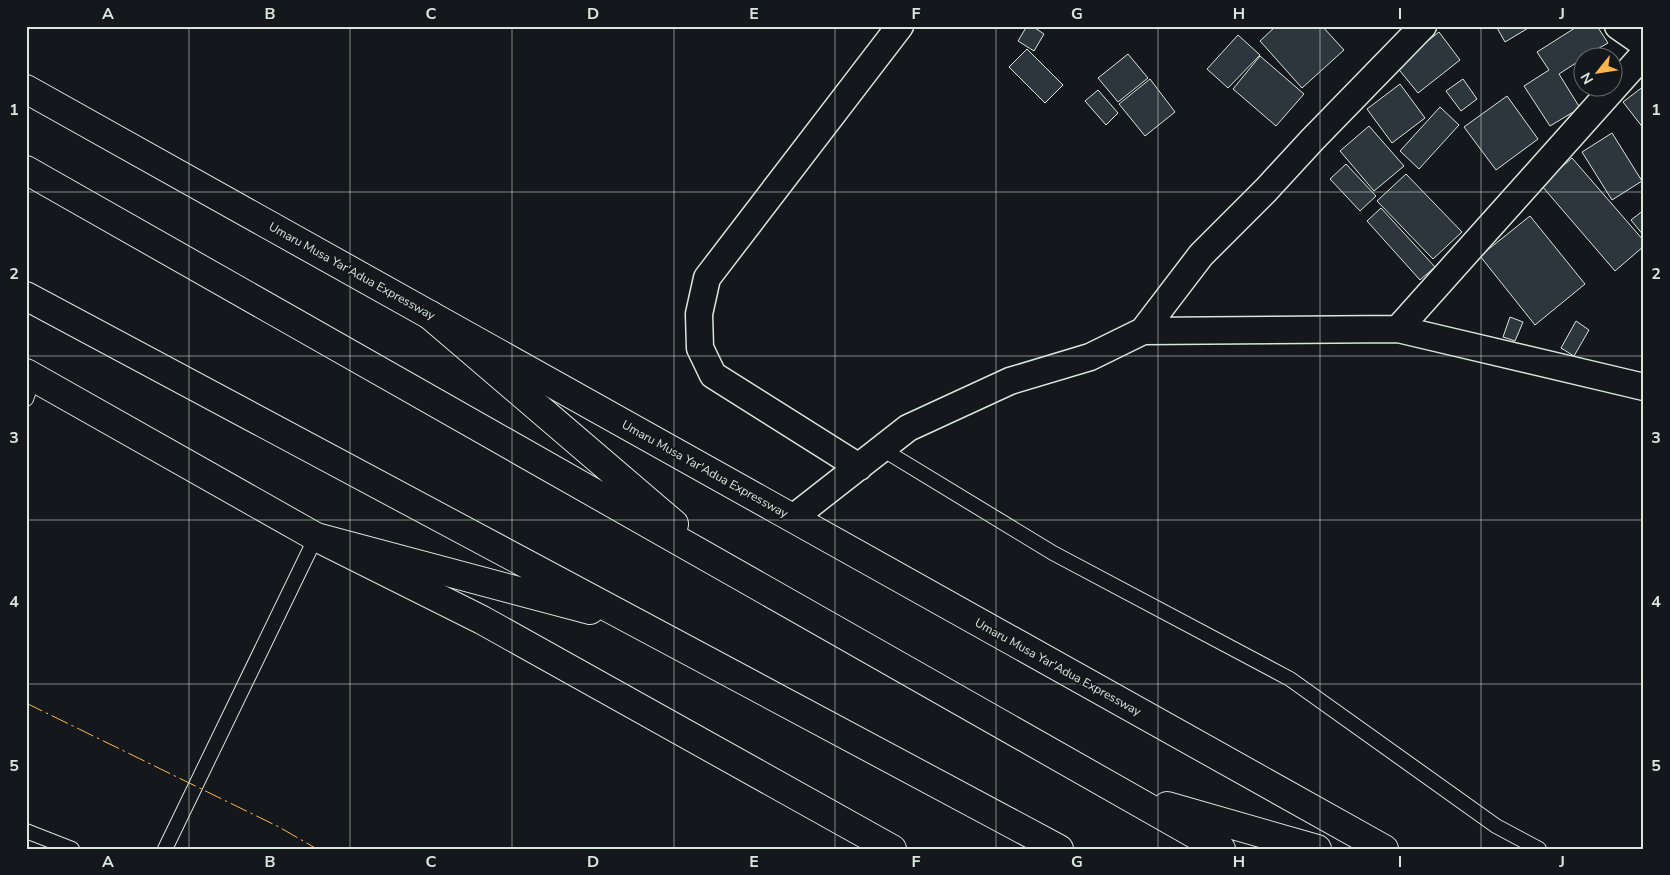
<svg xmlns="http://www.w3.org/2000/svg" width="1670" height="875" viewBox="0 0 1670 875" font-family="'Nunito Sans',sans-serif">
<rect width="100%" height="100%" fill="#14181c"/>
<path fill="#2c363c" stroke="#d8e6dc" d="M1027 26H1032L1044 34 1034 51 1018 41Z
M1276 26H1322L1344 50 1302 88 1260 41Z
M1496 26H1530V27L1505 42Z
M1578 26H1597L1608 43 1582 58V59L1559 74 1580 108 1550 126 1524 86 1549 70 1537 52Z
M1439 32 1460 60 1418 93 1396 66Z
M1238 35 1260 55 1228 88 1207 69Z
M1027 49 1063 85 1045 103 1009 67Z
M1128 54 1148 78 1118 102 1098 78Z
M1260 56 1304 94 1276 126 1233 89Z
M1150 79 1175 112 1145 136 1119 104Z
M1463 79 1477 99 1461 111 1446 91Z
M1400 84 1425 118 1392 143 1367 109Z
M1644 86V129L1623 102Z
M1098 90 1118 113 1106 125 1085 101Z
M1507 96 1538 139 1496 170 1464 127Z
M1440 107 1459 125 1419 169 1400 151Z
M1369 126 1404 166 1374 191 1340 151Z
M1612 133 1642 181 1612 200 1582 152Z
M1572 158 1644 241V246L1615 271 1541 185Z
M1346 164 1376 196 1360 211 1330 179Z
M1406 174 1462 232 1433 259 1377 201Z
M1381 208 1435 267 1420 280 1367 221Z
M1644 210V236L1631 220Z
M1530 216 1585 284 1535 325 1480 256Z
M1510 317 1523 322 1515 341 1503 337Z
M1576 321 1589 330 1574 356 1561 348Z"/>
<g fill="none" stroke-linecap="round" stroke-linejoin="round">
<defs>
<path id="service" d="M26 399 34 377
M882 449 1053 553 1290 679 1496 826 1539 849
M26 831 72 849
M165 849 316 537"/>
<path id="minor" d="M1618 26 1644 44
M1398 329 1644 54
M1143 331 1398 329 1644 387
M859 467 713 375 700 348 699 314 707 278 900 26
M793 518 908 428 1010 381 1090 357 1143 331 1201 255 1266 190 1313 139 1423 26"/>
<path id="trunk" d="M26 89 1384 849
M26 373 316 537 482 620 892 849"/>
<path id="motorway" d="M26 170 1221 849
M26 296 1059 849
M430 315 674 524
M316 537 590 610
M1167 806 1317 849"/>
</defs>
<use href="#service" stroke="#d8e6dc" stroke-width="16"/>
<use href="#minor" stroke="#d8e6dc" stroke-width="29"/>
<use href="#trunk" stroke="#d8e6dc" stroke-width="30"/>
<use href="#motorway" stroke="#d8e6dc" stroke-width="30"/>
<use href="#service" stroke="#14181c" stroke-width="14"/>
<use href="#minor" stroke="#14181c" stroke-width="26"/>
<use href="#trunk" stroke="#14181c" stroke-width="28"/>
<use href="#motorway" stroke="#14181c" stroke-width="28"/>
<path stroke="#ffb74d" stroke-width="1" stroke-dasharray="18 4 2.5 4" stroke-linecap="butt" d="M26 703 279 827 317 849"/>
</g>
<path fill="none" stroke="#d8e6dc" stroke-width="1" stroke-opacity="0.55" d="M189 26V849M350 26V849M512 26V849M674 26V849M835 26V849M996 26V849M1158 26V849M1320 26V849M1481 26V849M26 192H1644M26 356H1644M26 520H1644M26 684H1644"/>
<g text-anchor="middle" dominant-baseline="central" stroke-width="4" stroke-linejoin="round" paint-order="stroke">
<g font-size="12" fill="#d8e6dc" stroke="#14181c">
<text transform="translate(352 271) rotate(29)">Umaru Musa Yar'Adua Expressway</text>
<text transform="translate(705 469) rotate(29)">Umaru Musa Yar'Adua Expressway</text>
<text transform="translate(1058 667) rotate(29)">Umaru Musa Yar'Adua Expressway</text>
</g>
</g>
<rect width="1670" height="875" fill="none" stroke="#14181c" stroke-width="55"/>
<g transform="translate(1598 72) rotate(240)"><circle r="24" fill="#14181c" stroke="#626a69"/>
<path d="M0-4L9 19L0 12L-9 19Z" fill="#ffb74d"/>
<text y="-8" font-size="14" font-weight="bold" text-anchor="middle" fill="#d8e6dc">N</text>
</g>
<rect x="28" y="28" width="1614" height="820" fill="none" stroke="#d8e6dc" stroke-width="2"/>
<g font-size="16" text-anchor="middle" font-weight="bold" fill="#d8e6dc">
<text x="108" y="19">A</text>
<text x="270" y="19">B</text>
<text x="431" y="19">C</text>
<text x="593" y="19">D</text>
<text x="754" y="19">E</text>
<text x="916" y="19">F</text>
<text x="1077" y="19">G</text>
<text x="1239" y="19">H</text>
<text x="1400" y="19">I</text>
<text x="1562" y="19">J</text>
<text x="14" y="115">1</text>
<text x="1656" y="115">1</text>
<text x="14" y="279">2</text>
<text x="1656" y="279">2</text>
<text x="14" y="443">3</text>
<text x="1656" y="443">3</text>
<text x="14" y="607">4</text>
<text x="1656" y="607">4</text>
<text x="14" y="771">5</text>
<text x="1656" y="771">5</text>
<text x="108" y="867">A</text>
<text x="270" y="867">B</text>
<text x="431" y="867">C</text>
<text x="593" y="867">D</text>
<text x="754" y="867">E</text>
<text x="916" y="867">F</text>
<text x="1077" y="867">G</text>
<text x="1239" y="867">H</text>
<text x="1400" y="867">I</text>
<text x="1562" y="867">J</text>
</g>
</svg>
